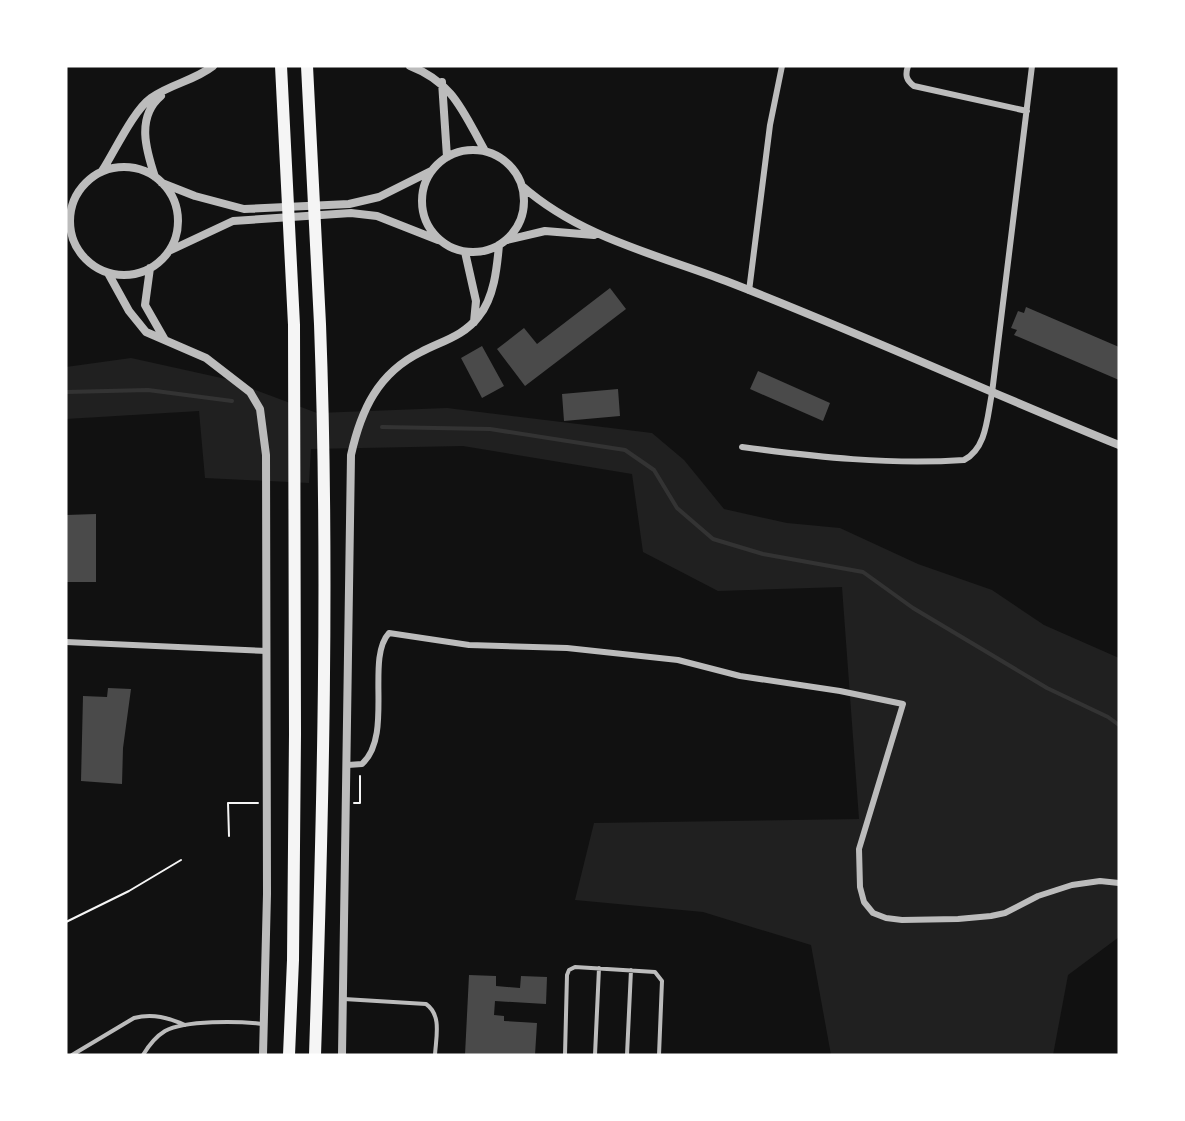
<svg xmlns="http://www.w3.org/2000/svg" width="1185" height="1121" viewBox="0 0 1185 1121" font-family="'Work Sans',sans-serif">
<rect width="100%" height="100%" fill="#111"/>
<path fill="#202020" d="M131 358 226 379 317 413 447 408 652 433 684 460 724 509 787 523 840 528 918 564 992 590 1044 625 1119 658V937L1068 975 1053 1055H831L811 945 703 912 575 900 594 823 859 819 842 587 718 591 643 552 632 474 463 446 311 449 309 483 205 478 199 411 66 419V367Z"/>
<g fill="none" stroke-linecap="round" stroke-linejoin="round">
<path stroke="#333" stroke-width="4" d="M66 392 148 390 232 401
M382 427 490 429 625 450 654 470 677 508 713 539 763 554 863 572 913 608 1047 688 1108 717 1119 725"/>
</g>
<path fill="#4a4a4a" d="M610 288 626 309 525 386 497 349 524 328 537 344Z
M1026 307 1119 347V380L1014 335 1017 330 1011 328 1018 311 1024 313Z
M482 346 504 386 482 398 461 358Z
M758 371 830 403 823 421 750 389Z
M618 389 620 416 564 421 562 394Z
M96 514V582H66V515Z
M108 688 131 689 123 748 122 784 81 781 83 696 107 697Z
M469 975 496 976V986L520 988 521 976 547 977 546 1004 495 1001 494 1015 504 1016V1021L537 1023 535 1055H465Z"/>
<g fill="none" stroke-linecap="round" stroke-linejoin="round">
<path stroke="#f5f5f5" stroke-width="2" d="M354 803H360V776
M229 836 228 803H258
M66 922 129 891 181 860"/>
<path stroke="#bcbcbc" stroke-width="4" d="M344 999 426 1004C442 1015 436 1037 435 1055
M72 1055 134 1018C153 1013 169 1018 185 1025
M143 1055C149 1045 155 1037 165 1031 185 1020 239 1021 262 1024
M565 1055 567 975 569 970 575 967 655 972 662 981 659 1055
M595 1055 599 968
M627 1055 631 970"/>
<path stroke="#bcbcbc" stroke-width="6" d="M908 66C905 75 906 80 914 86L1027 111
M749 291 770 125 782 66
M742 447C817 457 889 465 964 460 987 448 987 417 992 393L1032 66
M66 642 267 651
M348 765 362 764C394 735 365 659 389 633L469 645 567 648 678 660 740 676 840 691 903 704 859 849 860 887 864 902 873 913 886 918 902 920 958 919 991 916 1005 913 1038 896 1072 885 1100 881 1119 883"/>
<path stroke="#bcbcbc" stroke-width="8" d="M410 66C454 83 463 112 485 151
M442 82 447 157
M422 201a51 51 0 1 1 102 0a51 51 0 1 1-102 0Z
M70 221a54 54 0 1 1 108 0a54 54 0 1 1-108 0Z
M102 171C115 151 133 111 151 98 170 84 194 81 213 66
M155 177C146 150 136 117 161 96
M162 183 195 196 244 209 349 204 379 197 431 171
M522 186C580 237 655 254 726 281 858 332 988 392 1119 445
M507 240 545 231 594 235
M169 251 233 221 351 213 377 216 438 240
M465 252 476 301 474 322
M150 268 145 305 165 340
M108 273 129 311 146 332 206 358 250 392 260 409 266 455 267 894 263 1055
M342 1055 351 455C361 410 378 373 421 352 442 341 464 336 479 316 494 298 497 268 499 245"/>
<path stroke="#f5f5f5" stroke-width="12" d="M281 66 294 325 295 734 293 960 289 1055
M307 66C311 152 316 238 320 324 329 567 323 812 315 1055"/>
</g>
<rect width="1185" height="1121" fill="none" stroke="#ffffff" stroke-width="135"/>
</svg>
